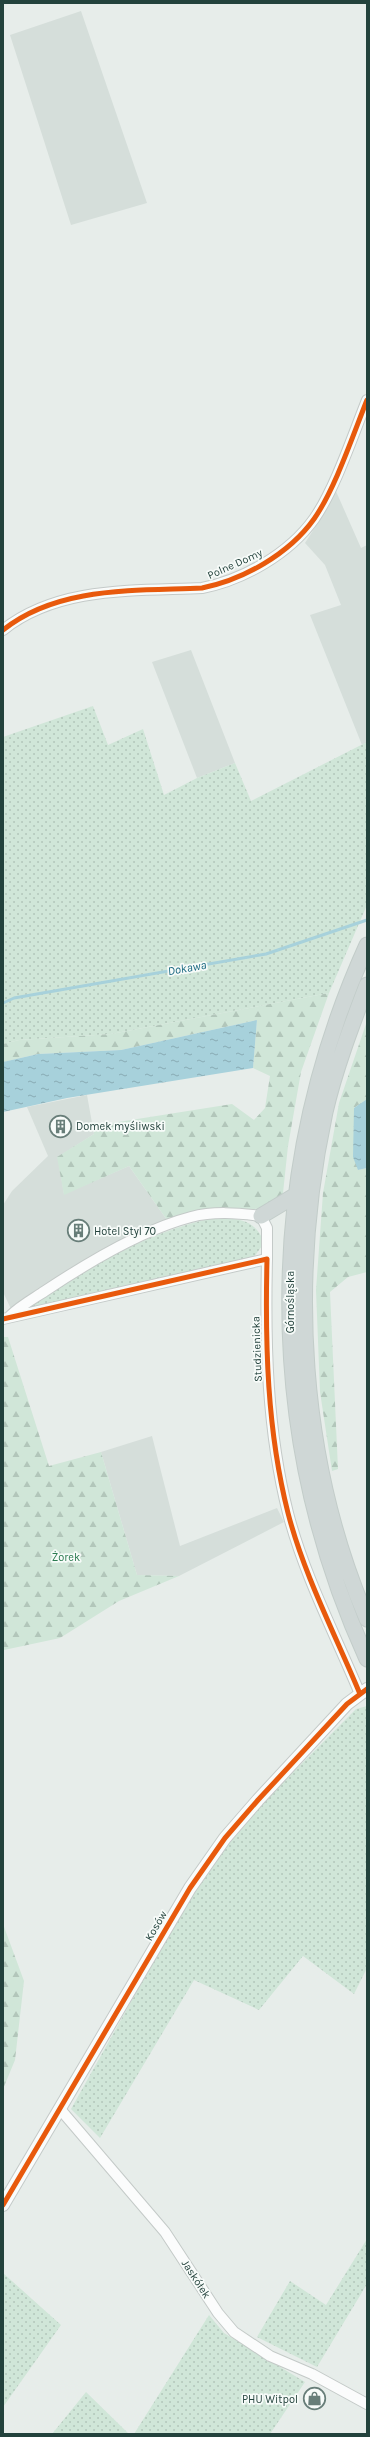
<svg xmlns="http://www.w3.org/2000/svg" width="370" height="2437" viewBox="0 0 370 2437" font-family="Karla,sans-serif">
<defs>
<pattern id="grass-dots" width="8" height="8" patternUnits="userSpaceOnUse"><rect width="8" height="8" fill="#d0e6d8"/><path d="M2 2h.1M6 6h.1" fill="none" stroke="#b2c6ba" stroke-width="1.8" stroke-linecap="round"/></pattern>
<pattern id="forest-firs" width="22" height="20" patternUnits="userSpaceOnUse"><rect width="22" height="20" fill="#d0e6d8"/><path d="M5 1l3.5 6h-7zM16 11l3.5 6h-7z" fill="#b2c6ba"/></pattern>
<pattern id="water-ripples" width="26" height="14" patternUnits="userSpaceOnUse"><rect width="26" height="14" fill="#a7d1db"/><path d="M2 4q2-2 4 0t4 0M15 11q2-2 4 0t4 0" fill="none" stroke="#88abb3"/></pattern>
</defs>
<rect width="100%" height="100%" fill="#e7edea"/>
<path fill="#d5deda" d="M81 11 147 203 71 225 10 35Z
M335 489 361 548 367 545V742L362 745 310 615 341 605 325 565 305 543 328 507Z
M191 650 235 763 197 778 152 662Z
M87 1095 94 1134 58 1157 64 1194 129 1166 167 1220 11 1309 3 1292V1205L12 1191 48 1156 27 1107Z
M152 1436 180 1546 277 1508 284 1522 179 1576 137 1575 101 1452Z"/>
<path fill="url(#grass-dots)" d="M93 706 108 745 143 729 164 795 197 778 235 763 251 801 367 742V905L329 993 111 1034 19 1040 3 1044V737Z
M208 1219C231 1218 253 1216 263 1240L262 1246 254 1257 26 1310C82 1271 142 1234 208 1219Z
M367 1706V1968L354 1994 303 1956 259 2010 194 1980 100 2138 71 2109 216 1850 356 1709Z
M367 2239V2284L317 2367 257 2337 290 2281 326 2305Z
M3 2273 61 2325 3 2407Z
M209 2315 224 2333 305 2382 270 2434H134Z
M86 2392 129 2434H52Z"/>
<path fill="url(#forest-firs)" d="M329 993 301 1072 288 1146 283 1193 262 1209 210 1208 167 1220 129 1166 64 1195 57 1157 94 1134 93 1126 232 1104 254 1120 265 1108 270 1076 253 1068 257 1020 121 1050 38 1054 3 1062V1044L19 1040 111 1034Z
M367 1021V1099L354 1108 358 1170 367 1168V1272L348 1277 330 1292 338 1469 332 1471 320 1392 316 1290 323 1193 339 1103Z
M3 1337H8L49 1466 101 1452 137 1575 179 1576 119 1601 60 1638 4 1650 3 1665Z
M3 1924 24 1981 15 2060 3 2089Z"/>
<path fill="url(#water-ripples)" d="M257 1020 253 1068 67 1098 3 1112V1062L38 1054 121 1050Z
M367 1099V1168L358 1170 353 1157 354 1108Z"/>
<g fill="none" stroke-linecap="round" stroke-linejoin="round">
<path stroke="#a7d1db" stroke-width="3" d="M3 1003 14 998 266 954 367 920"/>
<defs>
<path id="minor" d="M3 630C58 586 135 591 202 588 243 580 289 554 314 519 335 489 353 435 367 400
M10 1316C20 1306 33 1299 45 1291 87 1263 141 1230 191 1217 214 1211 237 1213 261 1216L267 1228V1259
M3 1319 267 1259C265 1344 267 1430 288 1513 304 1575 335 1634 360 1694
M60 2109 165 2232 218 2313 234 2332 270 2356 312 2374 367 2404"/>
<path id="tertiary" d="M3 2205 190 1888 225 1838 258 1800 347 1704 367 1689"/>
<path id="primary" d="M367 945C264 1172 264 1433 367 1659
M367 985C351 1027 335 1069 325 1112 289 1279 299 1461 367 1619
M261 1216 296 1195"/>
</defs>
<use href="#minor" stroke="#c4cac8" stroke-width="12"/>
<use href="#tertiary" stroke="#c4cac8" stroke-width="14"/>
<use href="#primary" stroke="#c2ccc9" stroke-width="17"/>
<use href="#minor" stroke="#fbfcfc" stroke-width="10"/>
<use href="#tertiary" stroke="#fbfcfc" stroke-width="12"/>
<use href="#primary" stroke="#cfd7d6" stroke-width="15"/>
<defs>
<path id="cycleway" d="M3 630C58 586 135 591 202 588 243 580 289 554 314 519 335 489 353 435 367 400
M3 1319 267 1259C265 1344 267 1430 288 1513 304 1575 335 1634 360 1694
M3 2205 190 1888 225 1838 258 1800 347 1704 367 1689"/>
</defs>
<use href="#cycleway" stroke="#f7fbf9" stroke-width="8"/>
<use href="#cycleway" stroke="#e8590c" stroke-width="5"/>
</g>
<defs>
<symbol id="building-ring" viewBox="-11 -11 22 22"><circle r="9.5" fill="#f7fbf9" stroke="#687e79" stroke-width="1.5"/><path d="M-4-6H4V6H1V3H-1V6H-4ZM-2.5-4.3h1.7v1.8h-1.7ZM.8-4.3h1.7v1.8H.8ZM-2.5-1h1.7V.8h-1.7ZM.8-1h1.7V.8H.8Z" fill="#687e79"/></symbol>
<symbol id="shop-ring" viewBox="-11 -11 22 22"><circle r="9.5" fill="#f7fbf9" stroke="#687e79" stroke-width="1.5"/><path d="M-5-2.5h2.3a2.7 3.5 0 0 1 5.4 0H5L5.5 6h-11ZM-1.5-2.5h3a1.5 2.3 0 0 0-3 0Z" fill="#687e79"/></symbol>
</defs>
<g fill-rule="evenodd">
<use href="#building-ring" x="48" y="1114" width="25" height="25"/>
<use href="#building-ring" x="66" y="1218" width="25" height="25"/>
<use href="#shop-ring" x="302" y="2386" width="25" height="25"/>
</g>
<g text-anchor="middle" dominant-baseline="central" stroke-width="3.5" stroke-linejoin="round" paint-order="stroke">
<g font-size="11" fill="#23423c" stroke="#f7fbf9">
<text transform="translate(235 564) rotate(-24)">Polne Domy</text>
<text transform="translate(290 1302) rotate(-90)">Górnośląska</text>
<text transform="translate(257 1349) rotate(-92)">Studzienicka</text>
<text transform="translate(156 1926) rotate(-60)">Kosów</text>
<text transform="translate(196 2279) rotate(57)">Jaskółek</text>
</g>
<g font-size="11" fill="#23423c" stroke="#f7fbf9" text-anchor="start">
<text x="76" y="1126">Domek myśliwski</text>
<text x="94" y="1231">Hotel Styl 70</text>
<text x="298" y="2399" text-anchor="end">PHU Witpol</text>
</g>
<g font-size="11" fill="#2b7b50" stroke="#f7fbf9">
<text x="66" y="1557">Żorek</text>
</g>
<g font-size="12" font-style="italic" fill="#1a6981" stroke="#f7fbf9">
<text transform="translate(187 968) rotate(-10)">Dokawa</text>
</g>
</g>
<rect width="370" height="2437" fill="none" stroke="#23423c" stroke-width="8"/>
</svg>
